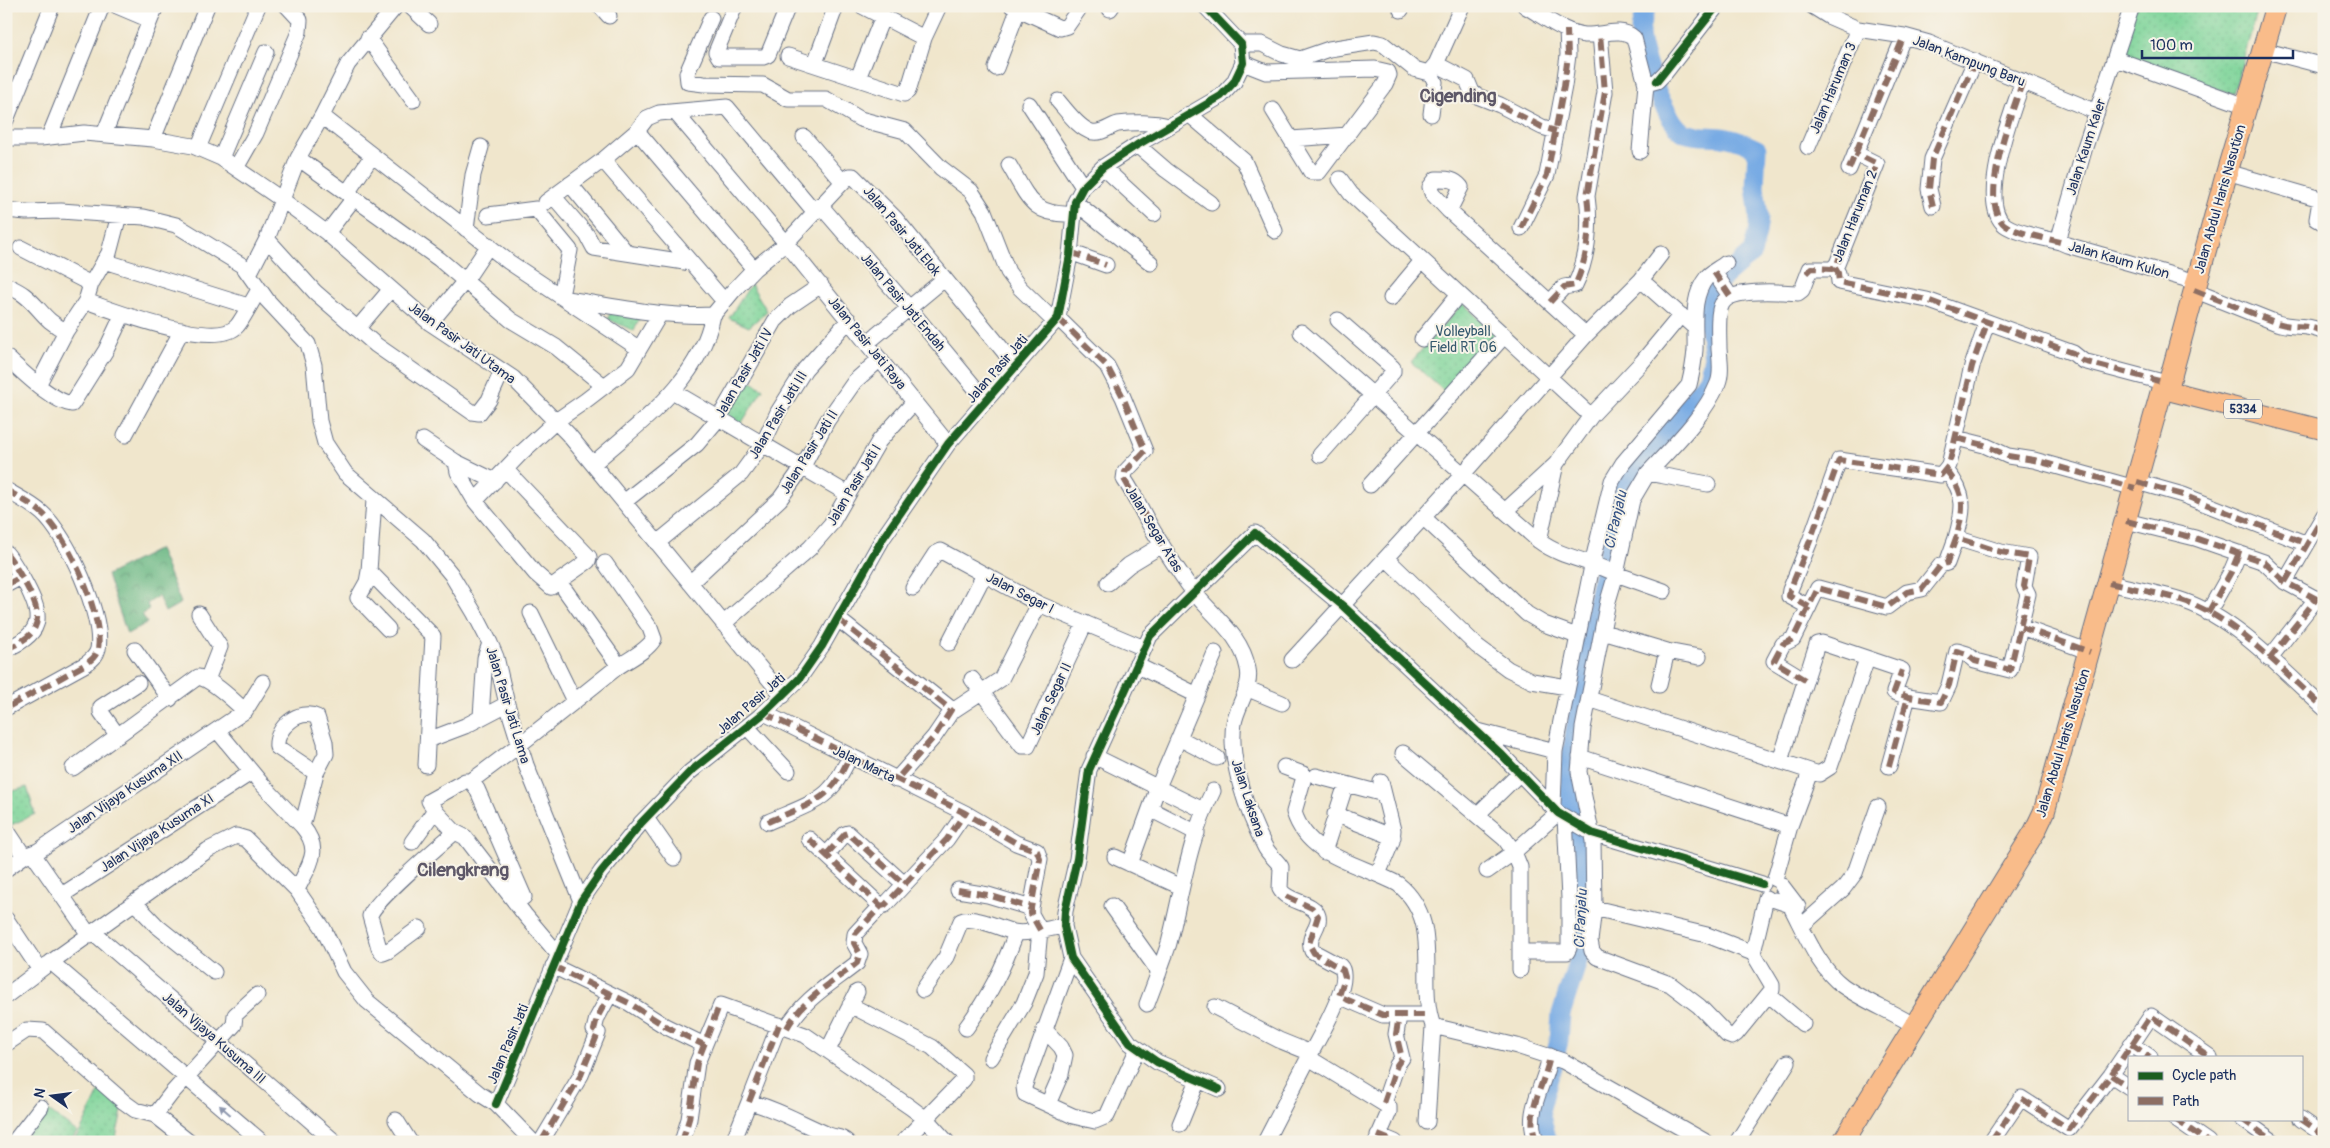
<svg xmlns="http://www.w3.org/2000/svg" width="2330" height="1148" viewBox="0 0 2330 1148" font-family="Pangolin,sans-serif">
<defs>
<pattern id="forest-crowns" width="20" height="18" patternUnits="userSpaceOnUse" patternTransform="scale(1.25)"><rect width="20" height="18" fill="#66b681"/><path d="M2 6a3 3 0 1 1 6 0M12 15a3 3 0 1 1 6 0" fill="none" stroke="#53946d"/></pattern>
<pattern id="park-dots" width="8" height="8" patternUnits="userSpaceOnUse" patternTransform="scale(1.25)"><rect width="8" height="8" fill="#7dd499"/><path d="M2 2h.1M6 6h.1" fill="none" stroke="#6bb686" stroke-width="1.8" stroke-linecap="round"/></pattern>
</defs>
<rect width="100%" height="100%" fill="#f7f3e8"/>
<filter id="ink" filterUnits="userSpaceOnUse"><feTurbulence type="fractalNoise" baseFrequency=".02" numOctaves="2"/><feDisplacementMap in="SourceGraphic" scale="10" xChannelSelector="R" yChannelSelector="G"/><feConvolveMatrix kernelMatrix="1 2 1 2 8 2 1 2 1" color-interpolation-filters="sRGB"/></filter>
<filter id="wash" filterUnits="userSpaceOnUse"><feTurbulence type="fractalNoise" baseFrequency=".0096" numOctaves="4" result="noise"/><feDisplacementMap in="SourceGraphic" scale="20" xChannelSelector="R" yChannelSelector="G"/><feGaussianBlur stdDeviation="1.12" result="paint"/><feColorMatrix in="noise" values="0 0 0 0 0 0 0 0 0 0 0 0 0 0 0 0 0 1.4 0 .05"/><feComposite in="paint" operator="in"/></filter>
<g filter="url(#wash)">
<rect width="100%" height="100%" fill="#f0e6cc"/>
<path fill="url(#forest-crowns)" stroke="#407270" d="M159 549 181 603 165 612 158 596 147 604 149 610 142 614 147 623 127 634 107 575Z"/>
<path fill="url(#park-dots)" stroke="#4c827c" d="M2135 6H2259L2233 94 2124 57 2122 45Z
M751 284 767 311 749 327 729 318Z
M1463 303 1497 337 1446 393 1411 362Z
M612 307 641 315 634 331 608 319Z
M747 379 763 389 741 424 725 413Z
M27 787 35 814 7 827 6 793Z
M101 1088 125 1097 115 1142H72L81 1130Z
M46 1109 77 1132 70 1142H22Z"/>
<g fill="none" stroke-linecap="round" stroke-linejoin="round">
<path stroke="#78abe4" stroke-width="19" d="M1548 1142 1540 1111 1559 1041 1561 1014 1583 945V858L1571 812 1569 771 1588 647 1600 588 1625 482 1689 404 1708 378 1713 357 1707 313 1716 284 1752 253 1757 233 1759 217 1755 187 1757 149C1747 144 1738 140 1728 138 1714 135 1699 138 1685 133 1666 125 1640 53 1640 32 1640 24 1645 14 1647 6"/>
</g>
</g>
<g filter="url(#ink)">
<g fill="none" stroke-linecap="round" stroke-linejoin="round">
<defs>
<path id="minor" d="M117 6 150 20
M410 6 429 24
M600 6 609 16
M735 6 716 52 719 57H763L768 55 788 6
M862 6 924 38 939 6
M1012 6 1060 28 1067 26 1081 6
M1525 6C1543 16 1564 33 1585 35 1601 36 1621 26 1634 38L1646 84 1640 151
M1812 6 1828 16 1858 29 1904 36 1929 43 2097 112
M2132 6 2085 147 2059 238 2060 242 2067 245 2186 279
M1110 9 1112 6
M1401 10 1403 6
M711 18 687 73 688 82 704 84 763 85 788 99H826L860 119 905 131 941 168 971 191 984 211 1008 272 1020 288 1055 322
M368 38 413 100
M1241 44H1262L1282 54 1300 59 1329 49 1374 42 1383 44 1414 69 1425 72 1430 71 1436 64 1462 6
M2263 50 2324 66
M788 56 904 94 908 91 924 38
M2116 59 2246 106
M815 63 836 6
M1243 63 1266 72 1375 69 1388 72 1389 75 1385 84 1319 172H1311L1273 110
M1436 64 1467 80 1472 92 1477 96 1500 105 1542 127 1556 131
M996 68 1018 10
M1430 71 1435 82 1431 114
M858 78 883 16
M2023 81C2013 109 1976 203 2005 225 2016 233 2045 238 2060 242
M1646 84 1657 81 1665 73 1717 6
M1058 101C1067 111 1079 129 1092 132 1102 134 1110 126 1118 124 1133 122 1154 122 1169 126
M1029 104 1083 187
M675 112 786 243 948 444
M1189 114 1244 161 1275 231
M322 116 509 262 638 348
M6 120 52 6
M104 134 156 6
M49 137 102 6
M804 137 843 182
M6 138H41L84 133 153 139 193 146 221 158 281 199 327 233 430 323 513 378 568 434 783 696
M153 139 207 6
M1291 139 1348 135
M1137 145 1166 170 1211 203
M1808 147 1858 29
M198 148 258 6
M221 158 266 52
M298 158 439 259 511 320 556 347 604 386
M603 160 724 301
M1009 165C1028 197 1032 216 1073 214
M1103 167 1154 214
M236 168 256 133 299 32 300 20 287 6
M1849 169 1904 36
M2227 172 2317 198 2320 201 2317 219 2324 223
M1340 179 1351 194 1591 416 1642 362 1681 315
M570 184 626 252
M347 193 372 156
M554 197 587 235 594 248 691 263
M546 202 603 160 637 131
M1075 202 1151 263
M820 205 909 308 986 401
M1933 206 1929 189 1932 159 1975 61
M6 210 26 212 61 211 144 217 176 225 243 266 267 300 308 344 314 365 319 421 325 443 345 473 423 540 451 574 475 614 490 643 496 657 507 704 526 765 581 901
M1449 211 1461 187C1454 178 1446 179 1436 179L1430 187 1432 193 1449 211 1586 335
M488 215 536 209 570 250 561 296
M1521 228 1547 175 1564 86 1568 55 1567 30
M466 229 473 175 481 147
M327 233 354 198
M267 239 315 292 376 345 472 412 479 413 489 400 502 371
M21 248 91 284
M1070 252 1106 265
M104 261 248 306
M1835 268 1838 273 1839 282 1927 300 2073 353 2083 361 2159 381
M754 269 637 131 647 118 659 113 727 107 814 211
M1714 272 1730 296
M249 274 267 239 298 158 322 116 348 64 396 6
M1641 280 1661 254
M6 285C12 288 19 291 24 295 41 308 43 320 66 331
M2194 290 2277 323C2296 329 2304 323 2324 332
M1391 298 1422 261
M566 299C615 306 664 318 713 315L733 291 754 269 786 243 843 182 849 176H853L895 218 1015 365
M86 301C114 311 216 350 237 326 243 319 253 299 259 290
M1550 302 1564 287 1575 285C1588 259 1591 225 1587 196L1605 92 1600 34
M1058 318 1107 366 1123 397 1145 451 1125 472 1124 479C1136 496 1143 515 1154 532 1164 549 1176 567 1187 583 1207 613 1241 631 1248 669 1252 687 1237 706 1234 723 1228 760 1248 814 1265 847 1269 855 1277 860 1281 867L1280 889C1287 903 1314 901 1318 916 1321 927 1306 936 1312 951L1340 966C1354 980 1319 1037 1311 1053
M430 323 465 281 489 245
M357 329 391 289
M1301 332 1539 541C1563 559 1592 560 1616 574L1632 500 1648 473 1708 484
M1422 339 1459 294
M867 343 943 280
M6 357C22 371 51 401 72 404L106 350 123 314
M38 385 66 331 86 301 91 284 109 253 119 215
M674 392 848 494
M125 435 182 330
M1956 438 1984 445 2008 456 2034 460 2135 488
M423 440 456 462 495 481
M1320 455 1393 372V368L1338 320
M456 462 458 472 475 501
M593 464C641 421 699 383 713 315
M506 470 589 557 588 561 551 587 535 573 475 501 520 454 556 421 585 401 628 368 660 314
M1946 470C1967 495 1964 509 1956 538
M1648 473C1672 447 1705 416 1718 383 1722 373 1720 360 1719 349 1719 339 1717 312 1722 304 1730 288 1782 292 1798 293L1802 290 1810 269H1832L1837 264 1877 164 1855 153
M2137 482 2183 495 2307 544
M1370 485 1504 336
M6 490C18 497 32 504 42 513 67 535 104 616 98 649 96 657 91 660 86 664L6 708
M374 500 369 571 367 582 358 598 388 629
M624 502 697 444 719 418 775 321 790 306 821 285
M1505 511 1556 464 1591 416
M1423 517 1527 614 1544 624 1577 636
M2126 521 2195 538 2264 562 2285 582 2324 603
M1539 541 1556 464
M657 543 741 474 763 444 778 412 805 369 849 320
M6 553C13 561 17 570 23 579 41 612 48 632 6 649
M1386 558 1477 646 1508 669 1532 681 1567 687
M372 574 433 636 426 765
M2285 582 2324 515
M690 583 780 499 802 468 827 421 855 381 880 359
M1108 583 1129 565 1162 545
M2109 583C2134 589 2160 593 2184 601 2236 619 2283 671 2324 708
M6 585 21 577
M913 588 935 554 941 551 1039 604 1144 648
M565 590 619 666
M1664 591 1616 574 1608 601 1583 728 1579 772 1593 841 1594 908 1590 941 1592 951 1597 957 1670 984 1699 1006 1727 1035 1732 1037 1736 1034 1772 990V985L1753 953 1766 898
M1809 607 1789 596 1790 590 1810 541 1839 460 1941 475 1949 465 1972 366 1987 323
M531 613 574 701
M2208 613 2231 572 2239 553
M199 614 220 647 207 680
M838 619 950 708 951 712
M723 624 810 548 831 524 879 441 914 402
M2021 627 2090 652
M1603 632 1667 651 1699 657
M949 643 984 575
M135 650 170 699
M2269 659 2317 598
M1292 660 1464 473 1586 335 1641 280 1694 327
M1136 665 1197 695
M972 679 1022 746H1028L1085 623
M1659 685 1667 651
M1246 688 1282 703
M1589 699 1819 774 1830 767 1867 659
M245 711 263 682
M764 713 965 813 1016 843 1037 851 1040 859 1031 908V914L1040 930 1036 973 1024 1003 991 1058
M481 716 485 658 490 643
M747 727 788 771
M217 730 260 782 302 826 316 773 326 754 325 742 317 717C299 708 275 728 277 747L316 773
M1478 731 1555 751
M118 736 101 712V707L138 683
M1179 738 1217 758
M428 740 465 726 507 704
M1403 753 1505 839 1514 852 1520 867V970
M1094 756 1203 810
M1580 757 1790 826
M1780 761 1817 644 1822 643 1902 670 1894 692 1908 697 1941 702 1949 685 1957 651 1967 654 1975 661 2010 670 2028 594 2024 586 2029 557 2001 552 1956 538 1947 563 1941 565 1922 589 1907 592 1887 607 1818 588 1793 639 1783 644 1774 661 1805 680
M1889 766 1908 697
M1284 767 1303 774 1304 777 1294 812C1308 858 1361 864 1398 884 1445 922 1416 980 1433 1026L1517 1046 1563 1061 1706 1142
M1316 776 1384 794
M896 780 934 737 951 712 1001 679 1039 604
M471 781 477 789 524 897
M1553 806 1555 751 1594 556 1612 481 1623 463 1689 385C1692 373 1694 362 1695 350 1696 326 1690 298 1707 277 1711 272 1720 268 1726 263
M1150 809 1197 833
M1335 814 1393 837
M1477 815 1520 773
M646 818 674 858
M768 822C787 813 818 804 831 788 839 780 844 767 850 757
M302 826C323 851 309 864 297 890L323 928 344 972 367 1001 480 1094 496 1104 533 1142
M6 829 24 856
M455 832 465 837 525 915 558 954
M809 839 881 906
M412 842 435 810
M1324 852 1346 784
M33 854 90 936
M826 855 845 834 848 833 903 883
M1115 857 1181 887
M1130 864 1158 787 1215 653
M6 869 24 856 38 851 245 711C234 701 212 679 198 677L73 768
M1487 871 1514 852 1558 813
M1378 874 1392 841 1393 830 1381 782
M1775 879 1790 826 1810 772
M1782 886 1798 907
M958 890 988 895 1031 908
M62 895 252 772
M1775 900 1790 905C1804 931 1818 968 1843 986 1866 1002 1891 1011 1915 1026
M135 903 157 926 214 972
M1112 906 1159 972C1162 962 1166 953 1169 943 1182 892 1189 838 1213 791
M1594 908 1707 935 1753 953
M6 919 40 970
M1800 924 1806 922 1843 889 1855 873 1878 807
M419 928 388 951 383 953 379 948 370 916C373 902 441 844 455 832L437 813 429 801 465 781H471C520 746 567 707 615 669 627 660 646 652 654 639L650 628 605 563
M94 933 335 1142
M1521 952H1567L1569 948V899L1565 817
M1071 958 1024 1087 1025 1094 1073 1116 1095 1121 1107 1116 1137 1050
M553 966 629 1003 665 1026 704 1045
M923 990 946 957 961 921C974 915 1001 929 1014 932 1028 935 1049 928 1064 926
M1769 995 1803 1024
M6 996 48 964
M1339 996 1383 1015H1430
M1147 1004 1159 972
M850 1005 932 1047 964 1075V1079L903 1142
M1215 1007 1279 1040 1311 1053 1265 1142
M787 1028C803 999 832 983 857 963L860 954 854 943 855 934 881 906 885 905 947 839 965 813
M966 1028C989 996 1003 969 1016 933
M1044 1029 1061 1047 1065 1055 1061 1074 1048 1104
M6 1044 27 1030 43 1031 124 1102 135 1110 155 1115 189 1142
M2131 1044 2150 1057
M828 1050 857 992
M1309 1058 1389 1107V1112L1376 1142
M2111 1075 2129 1087
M1219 1089 1157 1062 1130 1043 1071 958 1064 926 1065 911 1077 859 1089 770 1150 636 1255 533 1343 606 1502 755 1558 813 1592 833 1762 884
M749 1102 779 1025
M1384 1103 1397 1065 1402 1058 1396 1034 1399 1016
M496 1104 581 901 601 872 641 823 690 772 764 713 799 679 822 646 883 538 948 444 1058 318 1070 255 1075 202 1083 187 1103 167 1137 145 1221 96 1234 82 1243 63 1241 44 1205 6
M155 1115 171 1094 234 1025 235 1015 257 995
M2175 1119 2208 1142
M2242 1119 2274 1142
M2301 1119 2324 1135
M396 1120 410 1142
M1427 1122 1433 1026
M1180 1124 1198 1080
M1378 1135 1395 1142
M14 1142 41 1107
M262 1142 51 962 208 850 236 836 246 839 297 890
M541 1142 581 1075 598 1033 594 1030 597 1018 610 994
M682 1142 689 1119 697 1063 721 1005 805 1035 910 1107 926 1119 947 1142
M733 1142 749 1102C778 1109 802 1124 829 1135 836 1138 840 1136 847 1142
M1537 1142C1523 1113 1545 1085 1550 1056
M1737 1142 1788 1062
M1991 1142 2021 1098 2069 1129 2111 1075 2151 1016 2210 1057"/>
<path id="major" d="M2162 389 2324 430"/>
<path id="highway" d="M1843 1142 2035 831 2044 812 2162 389 2169 383 2227 172 2276 6"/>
</defs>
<use href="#minor" stroke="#666f84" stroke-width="17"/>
<use href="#major" stroke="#666f84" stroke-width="21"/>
<use href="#highway" stroke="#666f84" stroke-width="23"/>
<use href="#minor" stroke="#fff" stroke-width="15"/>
<use href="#major" stroke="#f9bc8a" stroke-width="19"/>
<use href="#highway" stroke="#f9bc8a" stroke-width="21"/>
<path stroke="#8d6e63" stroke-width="6" stroke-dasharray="12 6" stroke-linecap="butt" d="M2023 81C2013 109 1976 203 2005 225 2016 233 2045 238 2060 242
M1500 105 1542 127 1556 131
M1849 169 1904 36
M1933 206 1929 189 1932 159 1975 61
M1521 228 1547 175 1564 86 1568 55 1567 30
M1070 252 1106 265
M1835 268 1838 273 1839 282 1927 300 2073 353 2083 361 2159 381
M1714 272 1730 296
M1807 273 1812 268 1832 269 1837 264 1877 164 1855 153
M2194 290 2277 323C2296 329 2304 323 2324 332
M1550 302 1564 287 1575 285C1588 259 1591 225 1587 196L1605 92 1600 34
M1058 318 1107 366 1123 397 1145 451 1125 472 1124 479 1162 545
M1956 438 1984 445 2008 456 2034 460 2135 488
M1946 470C1967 495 1964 509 1956 538
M2137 482 2183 495 2307 544
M6 490C18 497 32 504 42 513 67 535 104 616 98 649 96 657 91 660 86 664L6 708
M2126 521 2195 538 2264 562 2285 582 2324 603
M6 553C13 561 17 570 23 579 41 612 48 632 6 649
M2285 582 2324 515
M2109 583C2134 589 2160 593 2184 601 2236 619 2283 671 2324 708
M6 585 21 577
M1809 607 1789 596 1790 590 1810 541 1839 460 1941 475 1949 465 1972 366 1987 323
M2208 613 2231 572 2239 553
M838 619 951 710 934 737 896 780
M2021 627 2090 652
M2269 659 2317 598
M1805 680 1774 661 1783 644 1793 639 1818 588 1887 607 1907 592 1922 589 1941 565 1947 563 1956 538 2001 552 2029 557 2024 586 2028 594 2010 670 1975 661 1967 654 1957 651 1949 685 1941 702 1908 697 1894 692 1902 670
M764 713 965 813 1016 843 1037 851 1040 859 1031 908V914L1040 930
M1889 766 1908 697
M768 822C787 813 818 804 831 788 839 780 844 767 850 757
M809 839 881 906
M826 855 845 834 848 833 903 883
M958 890 988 895 1031 908
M1286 896 1312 908 1318 916 1309 944 1314 953 1343 970 1345 977 1339 996 1383 1015H1430
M553 966 629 1003 665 1026 704 1045
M787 1028C803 999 832 983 857 963L860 954 854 943 855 934 881 906 885 905 947 839 965 813
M2131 1044 2150 1057
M2111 1075 2129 1087
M749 1102 779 1025
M1384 1103 1397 1065 1402 1058 1396 1034 1399 1016
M2175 1119 2208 1142
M2242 1119 2274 1142
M2301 1119 2324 1135
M1378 1135 1395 1142
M541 1142 581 1075 598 1033 594 1030 597 1018 610 994
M682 1142 689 1119 697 1063 719 1006
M1537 1142C1523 1113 1545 1085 1550 1056
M1991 1142 2021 1098 2069 1129 2111 1075 2151 1016 2210 1057"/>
<defs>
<path id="cycleway" d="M1657 81 1717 6
M1219 1089 1157 1062 1130 1043 1071 958 1064 926 1065 911 1077 859 1089 770 1150 636 1255 533 1343 606 1502 755 1558 813 1592 833 1762 884
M496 1104 581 901 601 872 641 823 690 772 764 713 799 679 822 646 883 538 948 444 1058 318 1070 255 1075 202 1083 187 1103 167 1137 145 1221 96 1234 82 1243 63 1241 44 1205 6"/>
</defs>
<use href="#cycleway" stroke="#f7f3e8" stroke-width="11"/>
<use href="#cycleway" stroke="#1b5e20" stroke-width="8"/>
</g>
<defs><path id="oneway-solid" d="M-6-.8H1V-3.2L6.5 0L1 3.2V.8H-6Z" transform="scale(1.25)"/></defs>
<use fill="#8d97ae" href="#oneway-solid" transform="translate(225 1110) rotate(-139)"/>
</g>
<g text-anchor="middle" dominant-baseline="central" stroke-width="4" stroke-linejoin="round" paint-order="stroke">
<rect fill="#f7f3e8" stroke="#5d6a87" stroke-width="1" x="2224" y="399.5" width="38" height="19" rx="4"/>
<g font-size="12" font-weight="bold" fill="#1b2f5e">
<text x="2243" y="409">5334</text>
</g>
<g font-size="14" fill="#1b2f5e" stroke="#f7f3e8">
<text transform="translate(1969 61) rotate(21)">Jalan Kampung Baru</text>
<text transform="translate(1833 88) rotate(-67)">Jalan Haruman 3</text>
<text transform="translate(2086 147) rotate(-72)">Jalan Kaum Kaler</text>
<text transform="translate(2220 199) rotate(-74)">Jalan Abdul Haris Nasution</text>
<text transform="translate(1855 216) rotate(-68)">Jalan Haruman 2</text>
<text transform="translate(902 231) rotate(50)">Jalan Pasir Jati Elok</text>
<text transform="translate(2119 260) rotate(16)">Jalan Kaum Kulon</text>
<text transform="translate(903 302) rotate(50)">Jalan Pasir Jati Endah</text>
<text transform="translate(462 343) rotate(36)">Jalan Pasir Jati Utama</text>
<text transform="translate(867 343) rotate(51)">Jalan Pasir Jati Raya</text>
<text transform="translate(997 369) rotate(-49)">Jalan Pasir Jati</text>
<text transform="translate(744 373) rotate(-60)">Jalan Pasir Jati IV</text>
<text transform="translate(778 415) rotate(-59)">Jalan Pasir Jati III</text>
<text transform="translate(809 452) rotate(-58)">Jalan Pasir Jati II</text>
<text transform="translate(854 485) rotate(-59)">Jalan Pasir Jati I</text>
<text transform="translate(1154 529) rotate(59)">Jalan Segar Atas</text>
<text transform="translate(1020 593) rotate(27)">Jalan Segar I</text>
<text transform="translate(1051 699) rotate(-65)">Jalan Segar II</text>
<text transform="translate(751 704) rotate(-41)">Jalan Pasir Jati</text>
<text transform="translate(508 705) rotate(73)">Jalan Pasir Jati Lama</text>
<text transform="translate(2063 743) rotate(-73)">Jalan Abdul Haris Nasution</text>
<text transform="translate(864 764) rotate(26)">Jalan Marta</text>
<text transform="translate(125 792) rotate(-34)">Jalan Vijaya Kusuma XII</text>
<text transform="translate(1248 798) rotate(72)">Jalan Laksana</text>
<text transform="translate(157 833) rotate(-33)">Jalan Vijaya Kusuma XI</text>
<text transform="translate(214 1038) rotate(41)">Jalan Vijaya Kusuma III</text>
<text transform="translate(508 1044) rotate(-67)">Jalan Pasir Jati</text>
</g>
<g font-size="14" fill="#34586d" stroke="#f7f3e8">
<text x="1463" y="331">Volleyball<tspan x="1463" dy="16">Field RT 06</tspan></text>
</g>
<g font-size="15" font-style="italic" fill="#375486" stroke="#f7f3e8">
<text transform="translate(1616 520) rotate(-77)">Ci Panjalu</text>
<text transform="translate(1581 919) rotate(-87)">Ci Panjalu</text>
</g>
<g font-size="19" font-weight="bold" fill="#5e5868" stroke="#f7f3e8">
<text x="1458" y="96">Cigending</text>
<text x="463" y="870">Cilengkrang</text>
</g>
</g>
<rect width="2330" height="1148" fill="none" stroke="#f7f3e8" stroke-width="25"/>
<rect x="2128" y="1056" width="175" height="65" fill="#f7f3e8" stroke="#9fa5b1"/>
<rect x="2138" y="1072" width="25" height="8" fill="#1b5e20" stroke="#9fa5b1"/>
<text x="2172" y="1080" font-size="15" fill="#1b2f5e">Cycle path</text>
<rect x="2138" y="1097" width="25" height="8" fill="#8d6e63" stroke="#9fa5b1"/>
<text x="2172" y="1106" font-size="15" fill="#1b2f5e">Path</text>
<g transform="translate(52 1096) rotate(284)" stroke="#f7f3e8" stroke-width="4" paint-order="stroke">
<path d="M0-4L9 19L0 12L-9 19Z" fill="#1b2f5e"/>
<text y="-8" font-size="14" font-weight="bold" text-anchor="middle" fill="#1b2f5e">N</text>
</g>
<path d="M2142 50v8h151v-8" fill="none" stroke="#1b2f5e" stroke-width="2.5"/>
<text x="2150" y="50" font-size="15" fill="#1b2f5e" stroke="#f7f3e8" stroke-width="4" paint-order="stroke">100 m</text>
</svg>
